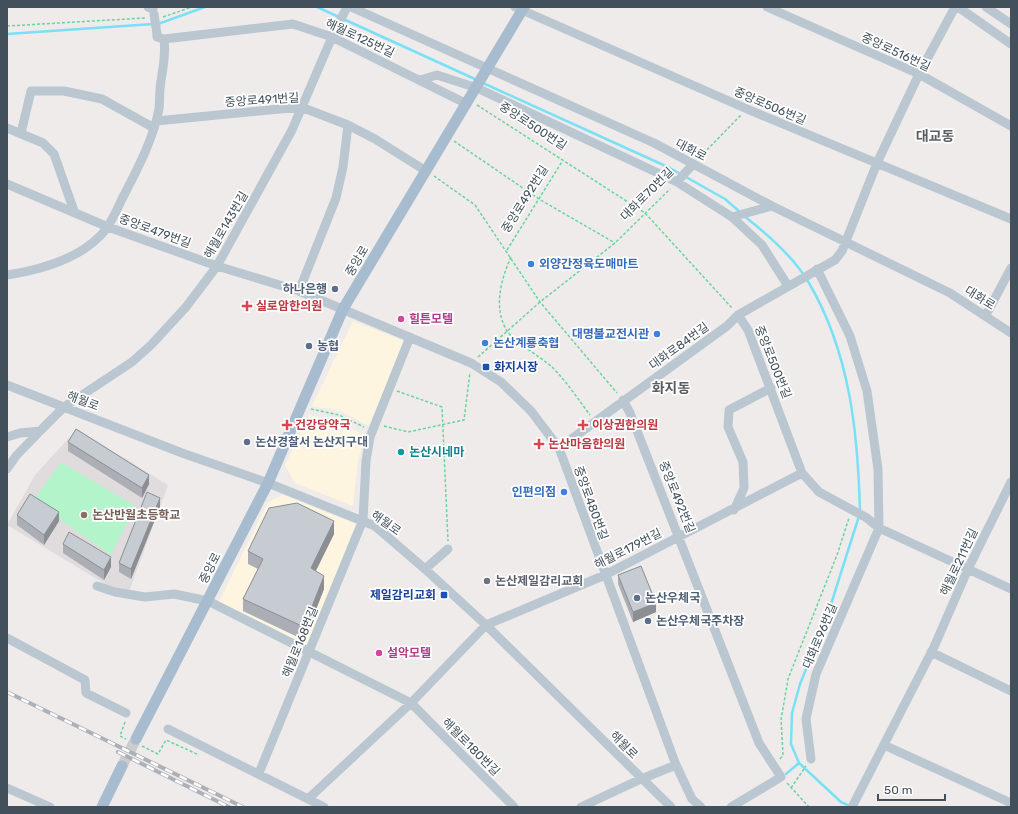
<svg xmlns="http://www.w3.org/2000/svg" width="1018" height="814" viewBox="0 0 1018 814" font-family="Rubik,'Noto Sans KR',sans-serif">
<rect width="100%" height="100%" fill="#efebeb"/>
<path fill="#fef5e1" d="M353 321 404 341 369 426 340 411 312 406Z
M309 415 336 421 365 435 358 461 353 506 295 483 285 465Z
M283 495 356 524 307 645 219 602 268 502Z"/>
<path fill="#e0dcdd" d="M77 429 168 485 127 597 7 525 35 475Z"/>
<path fill="#b3f4ca" d="M61 462 135 506 111 555 33 501Z"/>
<g fill="none" stroke-linecap="round" stroke-linejoin="round">
<path stroke="#7ae0f6" stroke-width="2.5" d="M317 7 477 80
M158 24 205 7
M7 34 153 24
M483 83 670 168 725 199 740 212
M744 216C766 233 795 259 809 283 850 353 858 433 860 512
M786 774 799 763
M850 806 841 802 799 763 791 744 792 713 800 684 826 620 859 516"/>
<path stroke="#ccccce" stroke-width="11" stroke-dasharray="11 5.5" stroke-linecap="butt" d="M122 766 136 739"/>
<path stroke="#67d59c" stroke-width="1.5" stroke-dasharray="3 2" stroke-linecap="butt" d="M163 17 192 7
M7 26 145 18
M477 105 645 213 732 308
M454 141 539 199 615 243
M700 157 741 115
M434 176 475 205 540 302 617 393
M507 250 563 160
M511 257C501 279 493 308 507 331 514 342 541 357 552 367 567 382 578 399 590 415
M478 357 540 302 615 243 670 189
M397 391 442 407 448 541
M311 409 339 415 364 427
M384 426 408 432 464 420 470 372
M125 722 120 736 126 739
M142 746 158 754 166 740 199 755
M780 759 783 755 781 720 788 679 837 555 849 518
M787 783 809 807
M791 788 806 766"/>
<path stroke="#bac7d1" stroke-width="9" d="M148 7 153 9
M351 7 654 143 772 206 950 293 1011 333
M515 7 747 109 1011 219
M767 7 919 74 1011 126
M958 7 1011 44
M986 7 1011 24
M164 39 293 24 332 37 467 104
M420 80 437 75 477 88 677 182 732 217 762 245 788 286
M156 121 301 107 348 125 375 139 426 171
M7 128 43 143 54 154 74 211
M21 133 31 91H64L102 99 154 128
M677 182 693 164
M7 184 108 227 217 266 299 291 471 363 501 382 531 411 559 448 676 765 692 799 701 807
M732 217 772 206
M7 275C40 270 77 260 101 235 111 225 116 211 122 199 137 170 153 140 159 109 160 100 159 90 161 81 163 66 166 56 164 39L157 37V34
M299 291 336 198 343 167 348 125
M738 315 748 330 802 473 819 492 867 518 879 528 1011 589
M986 315 1011 268
M7 385 182 453 268 483 375 526 425 569 486 625 671 807
M623 400 630 413 759 743 781 777 731 807
M7 437 20 433 40 431 64 407 132 362 151 345 186 307 217 266 292 130 332 37 347 7
M559 448 727 326 738 315 835 260 842 251 877 163 919 74 955 7
M7 469 16 456 40 431
M734 510 744 488 743 462 728 427 729 410 771 388
M425 569 448 549
M97 586 115 592 145 597 174 594 208 601 411 703 514 807
M7 638 85 680 86 693 126 713
M931 652 1011 691
M168 729 324 807
M884 745 1011 803
M811 759 806 719 816 674 879 528 878 469 867 391 850 336 817 269
M259 773 363 520 366 461 370 437 410 337
M7 788 50 807
M309 798 411 703 486 625 605 575 802 473
M581 807 641 779 676 765
M852 807 934 647 968 569 1011 482"/>
<path stroke="#a7bccf" stroke-width="11" d="M136 739 268 483 343 309 524 7
M102 807 122 766"/>
<defs>
<path id="rail" d="M7 692 243 807
M118 752 229 807"/>
</defs>
<use href="#rail" stroke="#adb1b7" stroke-width="4"/>
<use href="#rail" stroke="#fff" stroke-width="2.5" stroke-dasharray="8" stroke-linecap="butt"/>
<path stroke="#bac7d1" stroke-width="9" d="M154 14 157 34"/>
</g>
<path fill="#abafb5" d="M68 442 149 484 142 498 68 451Z
M160 507 131 579 119 572V563Z
M17 515 59 521 44 545 17 525Z
M334 534 316 571 324 589 304 640 243 611V599L258 569 248 564V551Z
M63 544 111 567 104 580 63 553Z
M618 575 656 612 633 622 618 584Z"/>
<path fill="#8b8e93" d="M149 475V484L142 498V488Z
M160 498V507L131 579V569Z
M59 512V521L44 545V535Z
M334 521V534L311 580V568Z
M111 557V567L104 580V570Z
M324 576V589L304 640V627Z
M656 603V612L633 622V612Z"/>
<path fill="#c7cbd2" stroke="#8b8e93" d="M76 429 149 475 142 488 68 442Z
M147 492 160 498 131 569 119 563Z
M30 494 59 512 44 535 17 515Z
M297 503 334 521 311 568 324 576 304 627 243 599 263 559 248 551 269 508Z
M69 532 111 557 104 570 63 544Z
M641 566 656 603 633 612 618 575Z"/>
<g fill="#3f7fe0" stroke="#fff" stroke-width="1.5">
<circle cx="531" cy="264" r="4"/>
<circle cx="657" cy="334" r="4"/>
<circle cx="485" cy="343" r="4"/>
<circle cx="564" cy="492" r="4"/>
</g>
<g fill="#5c6f8a" stroke="#fff" stroke-width="1.5">
<circle cx="335" cy="289" r="4"/>
<circle cx="309" cy="346" r="4"/>
<circle cx="247" cy="442" r="4"/>
<circle cx="637" cy="598" r="4"/>
<circle cx="648" cy="621" r="4"/>
</g>
<g fill="#e0444e" stroke="#fff" stroke-width="1.5">
<path d="M245 300h4v4h4v4h-4v4h-4v-4h-4v-4h4z"/>
<path d="M285 419h4v4h4v4h-4v4h-4v-4h-4v-4h4z"/>
<path d="M581 419h4v4h4v4h-4v4h-4v-4h-4v-4h4z"/>
<path d="M537 438h4v4h4v4h-4v4h-4v-4h-4v-4h4z"/>
</g>
<g fill="#d1479c" stroke="#fff" stroke-width="1.5">
<circle cx="401" cy="319" r="4"/>
<circle cx="379" cy="653" r="4"/>
</g>
<g fill="#1a4fb4" stroke="#fff" stroke-width="1.5">
<rect x="482" y="363" width="8" height="8" rx="2"/>
<rect x="440" y="591" width="8" height="8" rx="2"/>
</g>
<circle fill="#0f9aa8" stroke="#fff" stroke-width="1.5" cx="401" cy="452" r="4"/>
<circle fill="#8d6e63" stroke="#fff" stroke-width="1.5" cx="84" cy="515" r="4"/>
<circle fill="#6b7280" stroke="#fff" stroke-width="1.5" cx="487" cy="581" r="4"/>
<g text-anchor="middle" dominant-baseline="central" stroke-width="3.5" stroke-linejoin="round" paint-order="stroke">
<g font-size="12" fill="#42505b" stroke="#fff">
<text transform="translate(360 38) rotate(25)">해월로125번길</text>
<text transform="translate(896 52) rotate(25)">중앙로516번길</text>
<text transform="translate(262 100) rotate(-4)">중앙로491번길</text>
<text transform="translate(770 106) rotate(23)">중앙로506번길</text>
<text transform="translate(533 126) rotate(33)">중앙로500번길</text>
<text transform="translate(691 150) rotate(28)">대화로</text>
<text transform="translate(647 194) rotate(-45)">대화로70번길</text>
<text transform="translate(525 199) rotate(-58)">중앙로492번길</text>
<text transform="translate(226 225) rotate(-60)">해월로143번길</text>
<text transform="translate(155 231) rotate(20)">중앙로479번길</text>
<text transform="translate(357 261) rotate(-59)">중앙로</text>
<text transform="translate(980 298) rotate(32)">대화로</text>
<text transform="translate(679 346) rotate(-36)">대화로84번길</text>
<text transform="translate(773 362) rotate(68)">중앙로500번길</text>
<text transform="translate(83 401) rotate(21)">해월로</text>
<text transform="translate(677 497) rotate(68)">중앙로492번길</text>
<text transform="translate(591 503) rotate(70)">중앙로480번길</text>
<text transform="translate(386 523) rotate(35)">해월로</text>
<text transform="translate(628 549) rotate(-27)">해월로179번길</text>
<text transform="translate(959 562) rotate(-65)">해월로211번길</text>
<text transform="translate(210 568) rotate(-63)">중앙로</text>
<text transform="translate(820 636) rotate(-67)">대화로96번길</text>
<text transform="translate(300 642) rotate(-68)">해월로168번길</text>
<text transform="translate(624 745) rotate(45)">해월로</text>
<text transform="translate(471 747) rotate(45)">해월로180번길</text>
</g>
<g font-size="12" font-weight="bold" fill="#366cbe" stroke="#fff" text-anchor="start">
<text x="539" y="264">외양간정육도매마트</text>
<text x="649" y="334" text-anchor="end">대명불교전시관</text>
<text x="493" y="343">논산계룡축협</text>
<text x="556" y="492" text-anchor="end">인편의점</text>
</g>
<g font-size="12" font-weight="bold" fill="#4e5e75" stroke="#fff" text-anchor="start">
<text x="327" y="289" text-anchor="end">하나은행</text>
<text x="317" y="346">농협</text>
<text x="255" y="442">논산경찰서 논산지구대</text>
<text x="645" y="598">논산우체국</text>
<text x="656" y="621">논산우체국주차장</text>
</g>
<g font-size="12" font-weight="bold" fill="#be3a42" stroke="#fff" text-anchor="start">
<text x="256" y="306">실로암한의원</text>
<text x="295" y="425">건강당약국</text>
<text x="592" y="425">이상권한의원</text>
<text x="548" y="444">논산마음한의원</text>
</g>
<g font-size="12" font-weight="bold" fill="#b23c85" stroke="#fff" text-anchor="start">
<text x="409" y="319">힐튼모텔</text>
<text x="387" y="653">설악모텔</text>
</g>
<g font-size="12" font-weight="bold" fill="#164399" stroke="#fff" text-anchor="start">
<text x="494" y="367">화지시장</text>
<text x="436" y="595" text-anchor="end">제일감리교회</text>
</g>
<g font-size="12" font-weight="bold" fill="#0d838f" stroke="#fff" text-anchor="start">
<text x="409" y="452">논산시네마</text>
</g>
<g font-size="12" font-weight="bold" fill="#785e54" stroke="#fff" text-anchor="start">
<text x="92" y="515">논산반월초등학교</text>
</g>
<g font-size="12" font-weight="bold" fill="#5b616d" stroke="#fff" text-anchor="start">
<text x="495" y="581">논산제일감리교회</text>
</g>
<g font-size="14" font-weight="bold" fill="#585d62" stroke="#fff">
<text x="935" y="136">대교동</text>
<text x="671" y="388">화지동</text>
</g>
</g>
<rect width="1018" height="814" fill="none" stroke="#42505b" stroke-width="16"/>
<path d="M878 794v6h67v-6" fill="none" stroke="#42505b" stroke-width="2"/>
<text x="884" y="794" font-size="12" fill="#42505b" stroke="#ffffff" stroke-width="3" paint-order="stroke">50 m</text>
</svg>
